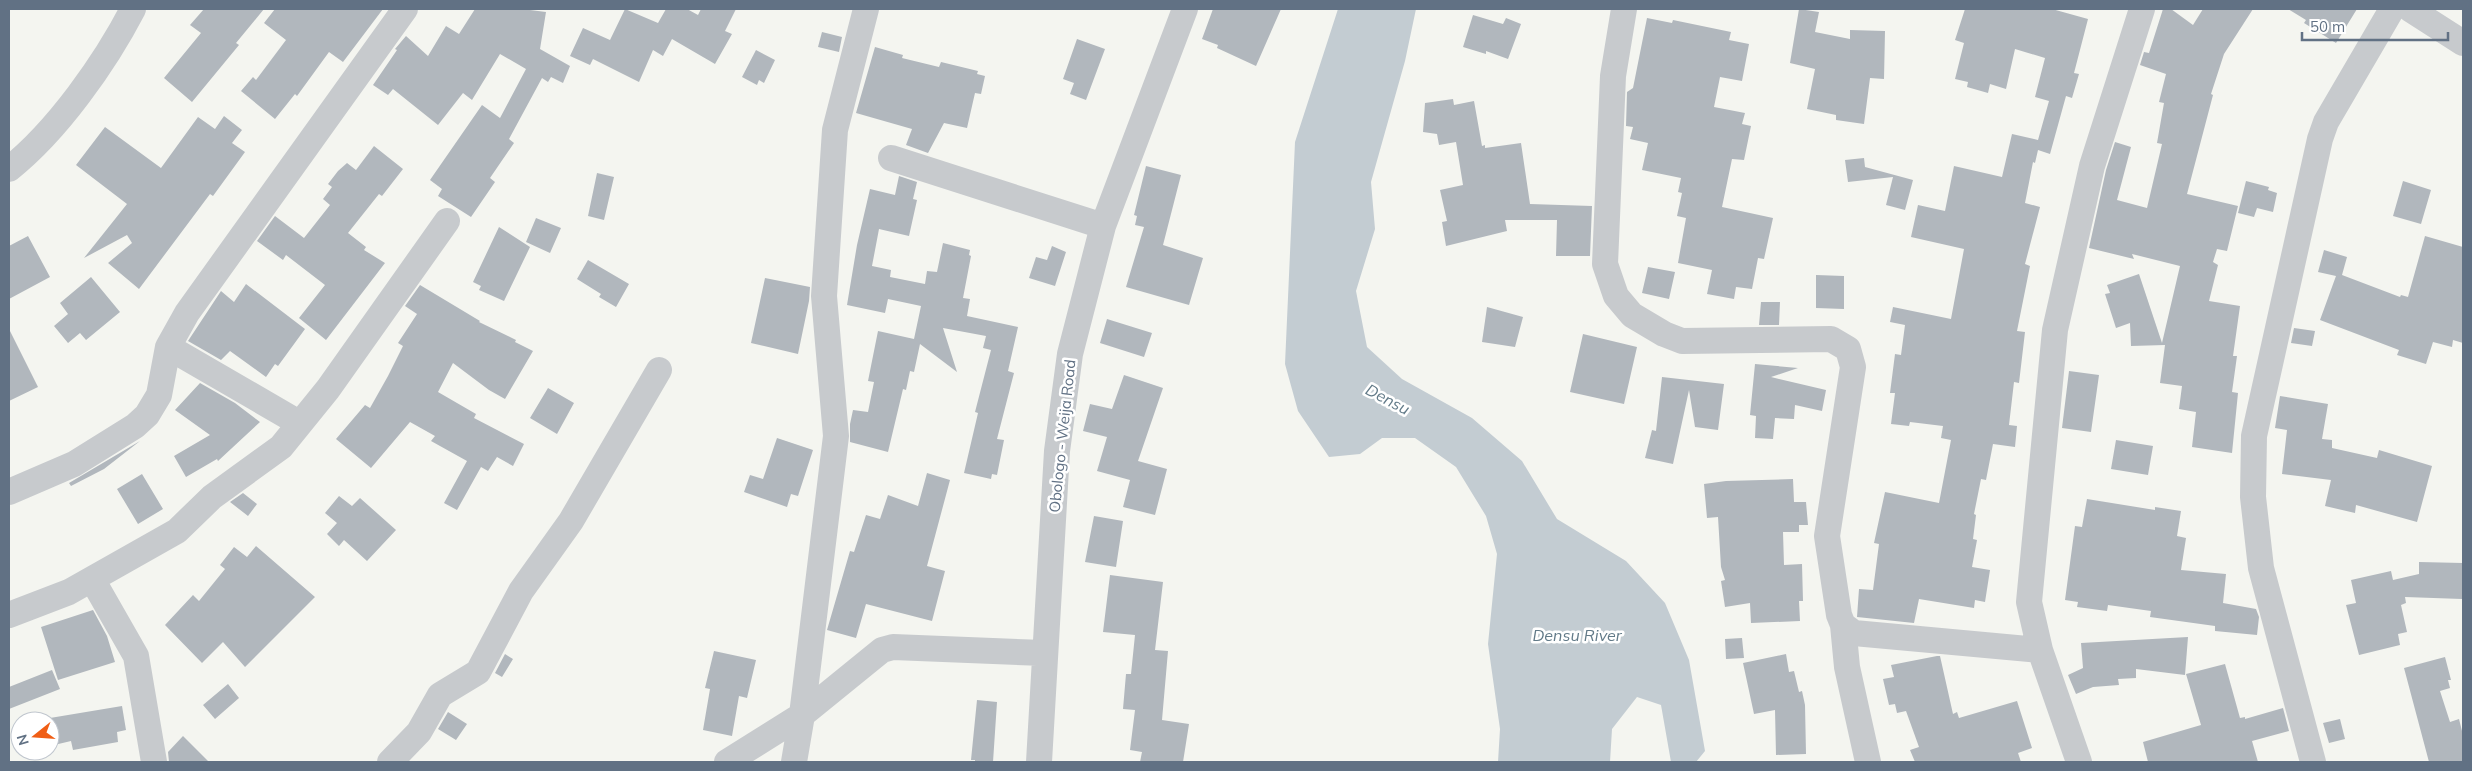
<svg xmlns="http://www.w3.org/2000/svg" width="2472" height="771" viewBox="0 0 2472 771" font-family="Mulish,sans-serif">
<rect width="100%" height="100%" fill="#f4f5f0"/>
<path fill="#c3ccd2" d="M1338 9H1416L1405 61 1371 182 1375 229 1356 291 1367 347 1402 379 1472 418 1522 461 1557 519 1626 561 1665 603 1689 660 1705 751 1696 762H1671L1661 705 1637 697 1612 729 1610 762H1498L1500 729 1488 644 1497 554 1486 516 1456 467 1415 438H1382L1360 454 1329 457 1298 411 1285 364 1295 142Z"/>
<path fill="#b1b7bd" d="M204 9H264L236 43 239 45 192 102 164 78 201 33 190 25Z
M275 9H383L343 62 329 52 297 96 295 94 275 119 241 91 253 77 256 80 286 40 264 23Z
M475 9H522L546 12 540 49 570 66 563 83 551 77 548 82 542 78 509 139 514 143 490 178 495 182 471 217 438 196 442 189 430 180 482 105 500 118 526 69 500 54 472 100 463 93 438 125 393 89 388 95 373 85 397 50 395 49 406 36 428 56 446 26 459 34Z
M625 9 658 23 666 9H687L698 15 701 9H736L725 31 732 34 715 64 672 39 663 56 653 50 639 82 593 59 590 65 570 56 583 28 610 40Z
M1213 9H1281L1256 66 1217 48 1218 45 1202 39Z
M1799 9 1819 12 1815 32 1850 39V30L1885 31 1884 79 1870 78 1864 124 1836 120V115L1807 109 1815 69 1790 63Z
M1965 9H2052L2088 19 2074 73 2079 74 2072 98 2066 96 2050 154 2038 150 2035 163 2033 162 2025 203 2040 207 2025 264 2030 266 2017 331 2025 332 2019 383 2014 382 2009 425 2017 426 2015 447 1993 444 1986 480 1981 479 1974 514 1976 515 1973 539 1977 540 1972 567 1990 570 1985 602 1975 600 1974 608 1919 599 1914 623 1857 617 1859 589 1873 590 1879 544 1874 543 1885 492 1939 503 1951 440 1941 438 1943 426 1910 422 1909 426 1891 424 1895 393H1890L1895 354 1901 355 1905 325 1890 322 1893 307 1951 319 1964 249 1911 237 1918 205 1945 211 1954 166 2002 177 2012 134 2038 140 2049 101 2035 97 2045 58 2015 49 2006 89 1990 84 1988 93 1967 87 1968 82 1955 79 1964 43 1955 40Z
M2163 9H2171L2193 25 2203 9H2253L2224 54 2211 94 2213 95 2187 194 2238 206 2227 251 2217 249 2213 262 2218 265 2209 301 2240 306 2233 356H2237L2232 392 2238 393 2232 453 2192 447 2196 412 2179 409 2182 386 2160 383 2165 345 2131 346 2130 323 2116 328 2105 294 2110 293 2107 285 2139 274 2162 343 2180 266 2132 254 2134 259 2089 248 2106 170 2115 142 2131 147 2117 200 2147 208 2162 144 2157 143 2164 103 2159 102 2166 74 2140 65 2144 52 2149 53Z
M2288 9H2357L2336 43 2304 23 2306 20Z
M1473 15 1503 24 1506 18 1521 24 1508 59 1486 51V54L1463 47Z
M1647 18 1672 23 1673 20 1731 32 1729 40 1749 44 1742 81 1720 77 1714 107 1745 113 1742 124 1751 126 1744 160 1732 159 1722 207 1773 218 1764 259 1758 258 1752 289 1736 287 1734 299 1707 294 1712 270 1678 263 1686 218 1677 216 1682 193 1678 192 1681 178 1642 170 1648 143 1630 139 1633 127 1626 126 1627 92 1633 88Z
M822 32 842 37 839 52 818 47Z
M1077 39 1105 49 1086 100 1070 94 1074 83 1063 79Z
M875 47 903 55 902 58 939 67 941 62 978 71 977 74 985 76 981 94 975 93 967 128 944 123 928 153 906 145 912 129 856 113Z
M756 50 775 60 764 83 759 80 757 85 742 77Z
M1453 99 1454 105 1474 101 1482 146 1485 145V148L1521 143 1530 204 1592 206 1590 256H1556L1557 220H1505L1507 231 1446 246 1442 222 1447 221 1440 190 1463 185 1456 142 1439 145 1437 134 1423 132 1425 103Z
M224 116 242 130 232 143 245 152 213 196 210 194 139 289 108 263 132 243 127 235 84 258 127 204 76 165 105 127 161 168 198 117 215 129Z
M374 146 403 169 382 196 379 194 348 233 366 247 364 250 385 263 326 340 299 318 325 285 286 255 283 260 257 241 275 216 304 238 330 205 323 199 332 187 328 184 338 171 347 163 356 170Z
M1864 158 1865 167 1913 180 1905 210 1886 205 1893 177 1848 182 1845 160Z
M1146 166 1181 175 1163 245 1203 258 1189 305 1126 287 1144 227 1135 225 1137 216 1134 215Z
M597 173 614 177 604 220 588 216Z
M899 176 917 182 913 199 917 200 909 236 879 229 872 266 891 270 890 277 925 284 927 271 937 272 943 243 970 250 969 255 971 256 963 298 970 299 967 316 1018 327 1008 371 1014 373 997 439 1004 440 997 475 992 474 991 479 964 473 978 413 975 412 991 350 983 348 986 336 943 328 957 372 920 344 914 372 910 371 906 390 903 389 888 452 850 442V424L853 410 868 412 874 382 868 381 878 331 914 339 921 306 888 299 885 313 847 305 857 245 870 189 895 195Z
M2246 181 2269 187 2268 190 2277 193 2273 212 2257 208 2254 217 2238 213Z
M2403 181 2431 190 2421 224 2393 216Z
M536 218 561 228 550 253 526 242Z
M499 227 530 247 504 301 479 290 481 286 473 282Z
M28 236 50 277 9 299V246Z
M2425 236 2463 247V343L2453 340 2452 347 2433 342 2426 364 2397 355 2399 350 2320 320 2336 276 2318 272 2324 250 2347 257 2342 275 2400 297 2401 295 2408 297Z
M1052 246 1066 252 1055 286 1029 278 1036 257 1047 260Z
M588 260 629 284 616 307 599 297 601 294 577 279Z
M1648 267 1675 272 1669 299 1642 293Z
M1816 275 1844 276V309L1816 308Z
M91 277 120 312 86 340 80 333 68 343 54 326 68 314 60 303Z
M765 278 810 287 809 301 798 354 751 343Z
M246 284 305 329 278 366 275 364 266 377 230 351 221 360 188 341 221 291 234 302Z
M420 285 480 321 479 322 516 340 515 342 533 351 505 399 489 390 453 363 438 392 476 414 474 418 524 444 513 466 497 457 488 471 481 467 457 510 444 503 467 461 431 441 435 436 410 422 371 468 336 439 365 405 370 408 388 376 403 346 398 343 417 314 405 306Z
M1761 302H1780L1779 325H1759Z
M1487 307 1523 317 1515 347 1482 342Z
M1107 319 1152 333 1144 357 1100 343Z
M2294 328 2315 331 2312 346 2291 343Z
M9 329 38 387 9 401Z
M1583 334 1637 347 1624 404 1570 392Z
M1755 364 1798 368 1771 377 1826 390 1822 411 1795 405 1794 419 1775 418 1773 439 1755 438 1756 416 1750 415Z
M2069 371 2099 375 2091 432 2062 428Z
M1124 375 1163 388 1138 461 1167 469 1155 515 1123 507 1130 480 1097 471 1107 437 1083 431 1090 404 1112 409Z
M1662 377 1724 384 1718 430 1695 427 1689 390 1673 464 1645 458 1652 430 1656 431Z
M200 383 235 403 260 422 218 461 217 459 186 477 174 456 210 435 175 410Z
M548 388 574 403 557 434 530 418Z
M2280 396 2328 404 2322 439 2332 440V448L2377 458 2379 450 2432 466 2417 522 2356 505 2355 513 2325 506 2331 480 2282 474 2287 430 2275 428Z
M777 438 813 450 798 496 791 494 787 507 744 492 750 475 763 479Z
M2116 440 2153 446 2148 475 2111 469Z
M140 441 104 469 71 486 69 483Z
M927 473 950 480 927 566 945 571 932 621 866 604 856 638 827 630 850 551 854 552 866 515 880 519 888 495 918 506Z
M142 474 163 509 138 524 117 489Z
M1793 479 1794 502H1806L1808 525H1799V532H1783L1784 565 1802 564 1803 601H1799L1800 621 1751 623 1750 603 1725 607 1721 581 1725 580 1721 567 1718 517 1707 518 1704 484 1726 481Z
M243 493 257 504 248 516 230 502Z
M339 496 352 506 360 498 396 530 367 561 344 540 339 546 327 534 337 523 325 513Z
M2087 499 2155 510V507L2181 511 2177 536 2186 538 2181 570 2226 574 2223 603 2256 609 2259 617 2257 635 2215 631V626L2150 617 2151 611 2108 605 2107 611 2077 607 2078 602 2065 600 2075 526 2082 527Z
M1094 516 1123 521 1116 567 1085 562Z
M256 546 315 597 245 667 223 642 202 663 165 625 193 595 199 601 225 569 220 565 234 547 247 557Z
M2419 562 2463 563 2462 599 2405 597 2406 603 2401 605 2407 632 2398 634 2400 645 2359 655 2346 605 2356 603 2351 580 2391 571 2393 580 2419 574Z
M1110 575 1163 582 1155 650 1168 651 1162 720 1189 724 1183 762H1140L1142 752 1130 750 1135 710 1123 709 1126 674H1131L1135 635 1103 632Z
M93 610 107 636 115 662 58 680 41 627Z
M2188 637 2185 675 2136 669V678L2118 679 2119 685 2093 687 2076 694 2068 675 2083 668 2081 643Z
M1742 638 1744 658 1726 659 1725 639Z
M714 651 756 660 747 698 739 696 732 736 703 730 710 689 705 688Z
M505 654 513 659 502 677 495 673Z
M1786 654 1789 672 1794 671 1799 692 1802 691 1805 705 1806 754 1776 755 1775 710 1754 714 1743 663Z
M1937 656H1940L1953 714 1957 712 1959 718 2017 701 2032 748 2018 753 2021 762H1915L1910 750 1919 747 1906 711 1897 713 1895 704 1889 705 1883 679 1894 677 1891 665Z
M2445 657 2451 680H2448L2450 688 2440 691 2450 722 2459 719 2463 735V762H2429L2404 668Z
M2225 664 2240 718 2245 717V719L2283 708 2289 731 2252 741 2258 762H2148L2143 742 2201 725 2186 674Z
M52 670 60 689 9 709V687Z
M228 684 239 698 215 719 203 705Z
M977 700 997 702 993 762H975V760H971Z
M122 706 126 730 117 732 118 742 73 750 71 741 50 746V718Z
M448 712 467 724 456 740 438 729Z
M2340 719 2345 739 2329 743 2323 723Z
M183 736 209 762H169L168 752Z"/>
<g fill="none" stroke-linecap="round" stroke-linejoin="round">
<path stroke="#c7cacd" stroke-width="26" d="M1624 9 1613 76 1605 264 1616 296 1632 315 1664 334 1682 341 1831 339 1848 349 1853 367 1827 536 1839 615 1843 625 1854 633 2040 650
M2410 9 2463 43
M891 158 1103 226
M9 169C57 131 105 63 133 9
M168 347 299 423
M9 492 74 464 135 426 147 415 159 395 168 347 187 313 405 9
M92 579 136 656 154 762
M9 615 69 592 177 531 212 497 281 447 328 389 447 221
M1843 625 1847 667 1868 762
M390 762 419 732 440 695 478 672 521 591 571 521 659 370
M727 762 802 715 882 650 893 647 1044 653
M794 762 802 715 836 436 824 296 835 130 866 9
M1039 762 1057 451 1070 354 1103 226 1185 9
M2079 762 2040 650 2029 602 2055 330 2092 166 2142 9
M2313 762 2261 568 2253 497 2254 436 2320 139 2326 122 2392 9"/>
</g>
<g text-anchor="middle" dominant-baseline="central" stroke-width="5" stroke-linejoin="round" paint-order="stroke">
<g font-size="15" fill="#617184" stroke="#fff">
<text transform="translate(1062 436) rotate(-84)">Obologo - Weija Road</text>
</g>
<g font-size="16" font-style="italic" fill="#627a88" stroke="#fff">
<text transform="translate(1388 399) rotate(28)">Densu</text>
<text x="1577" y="635">Densu River</text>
</g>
</g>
<rect width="2472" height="771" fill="none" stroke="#617184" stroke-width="20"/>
<g transform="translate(35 736) rotate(253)"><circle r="24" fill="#ffffff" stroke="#c0c6ce"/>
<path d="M0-4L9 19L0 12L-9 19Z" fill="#f05e15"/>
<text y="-8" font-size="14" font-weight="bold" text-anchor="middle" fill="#617184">N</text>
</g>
<path d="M2302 32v8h146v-8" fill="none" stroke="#617184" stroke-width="2.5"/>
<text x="2310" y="32" font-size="15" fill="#617184" stroke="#ffffff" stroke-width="4" paint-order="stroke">50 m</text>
</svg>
